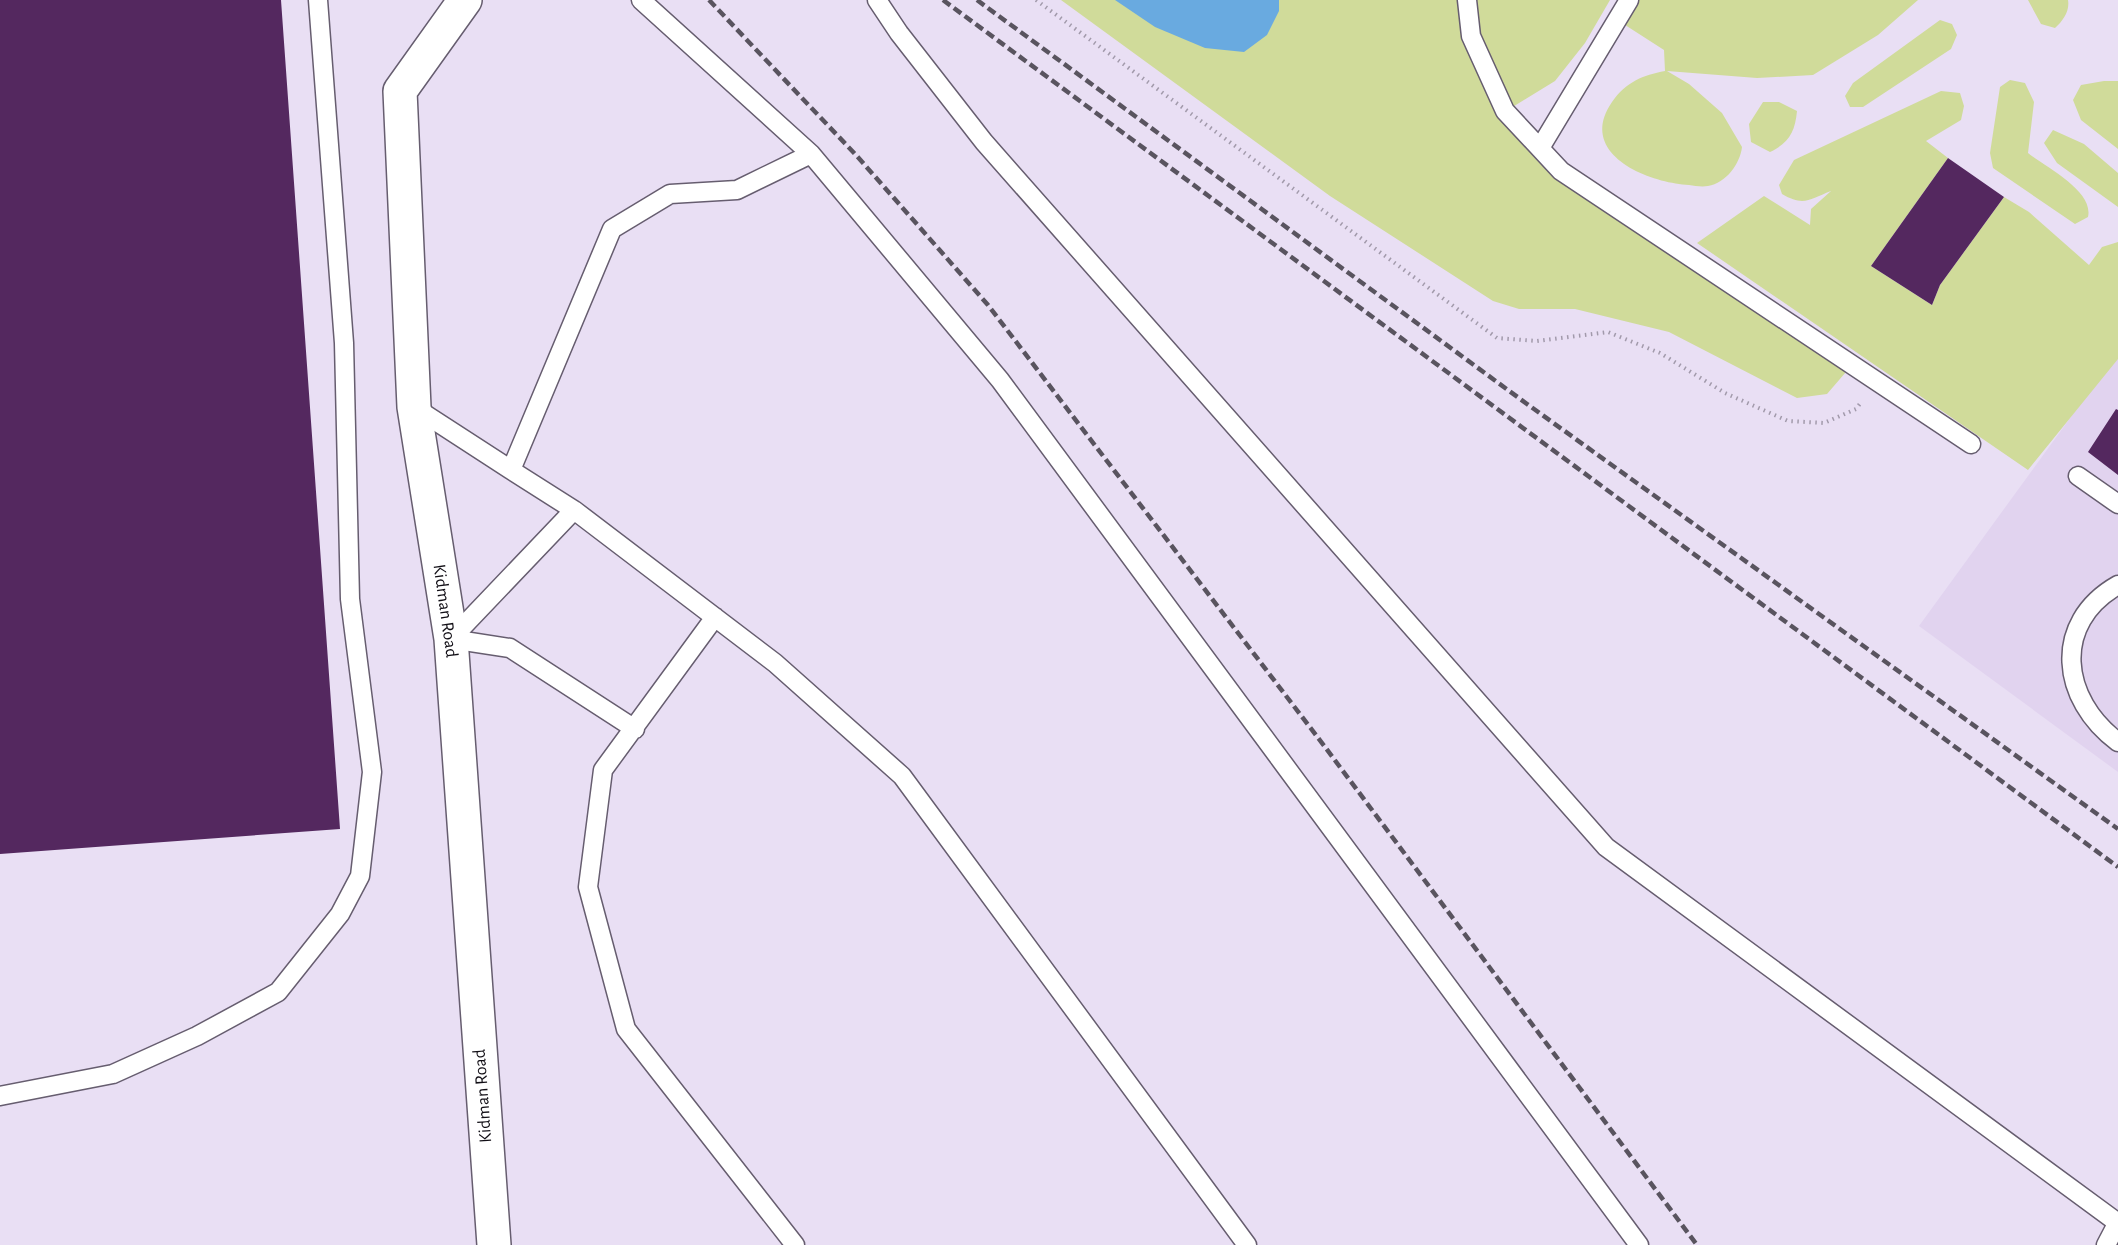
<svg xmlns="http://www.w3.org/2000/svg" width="2118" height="1245" viewBox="0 0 2118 1245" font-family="'Alegreya Sans',sans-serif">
<rect width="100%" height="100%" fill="#e9dff4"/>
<path fill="#e1d3ef" d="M2118 352V772L1919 626Z"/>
<path fill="#d0db9a" d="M1061 0H1610L1585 43 1555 81 1506 111 1561 171 1852 365 1827 394 1797 398 1669 332 1575 309H1519L1493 301 1330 196Z
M1639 0H1918L1878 35 1813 75 1757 78 1667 71 1689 84 1722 113 1742 147C1740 164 1726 183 1708 186 1702 187 1695 186 1689 185 1648 183 1576 154 1612 102 1626 82 1643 75 1665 71L1664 50 1622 23Z
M2028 0H2068C2070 11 2063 21 2055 28L2041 24Z
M1940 20 1952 24 1957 35 1951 49 1863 107H1850L1845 96 1853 83Z
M2010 80 2025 83 2034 102 2028 153C2047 168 2094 191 2088 217L2075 224 1993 168 1990 153 2000 87Z
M2104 81H2118V149L2081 120 2073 100 2081 85Z
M1941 91 1960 93 1964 106 1961 120 1926 141 1948 158 1871 266 1932 305 1940 285 2004 197 2029 212 2089 265 2102 247 2118 242V359L2028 470 1697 243 1764 196 1810 225 1811 209 1831 191C1810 199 1804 207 1782 194L1779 185 1794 160Z
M1763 102H1779L1797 111C1795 132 1789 143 1770 152L1751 142 1749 124Z
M2053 130 2084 144 2118 173V207L2057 163 2044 143Z"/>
<path fill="#69aae0" d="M1115 0H1279V11L1267 35 1244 52 1205 48 1155 27Z"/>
<path fill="#54285f" d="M0 0H281L340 829 0 854Z
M1948 158 2004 197 1940 285 1932 305 1871 266Z
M2116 409 2118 410V475L2088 452Z"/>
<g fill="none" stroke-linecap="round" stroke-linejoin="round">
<defs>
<path id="lane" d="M641 0 811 154 1000 380 1639 1245
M877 0 899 33 984 142 1606 847 2118 1223
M1467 0 1471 36 1505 111 1561 171 1971 444
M1540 148 1629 0
M414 407 511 470 612 229 670 194 737 190 811 154
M511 470 574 510
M2078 476 2118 504
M2118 585C2051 623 2061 700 2118 742
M715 617 603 770 588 887 626 1029 795 1245
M635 729 510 648 451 639 574 510 775 663 902 776 1247 1245
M0 1096 113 1074 197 1036 278 992 340 914 360 876 372 772 350 599 344 343 318 0
M2106 1245 2118 1222"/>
<path id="street" d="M465 0 400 91 414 407 451 639 494 1245"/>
</defs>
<use href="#lane" stroke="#665d6f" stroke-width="21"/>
<use href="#street" stroke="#665d6f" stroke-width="36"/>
<path stroke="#a29aab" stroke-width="4" stroke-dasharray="1.5 4.5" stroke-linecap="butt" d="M1036 0 1497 338 1537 341 1608 332 1660 353 1725 393 1788 421 1824 423 1856 409 1862 401"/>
<use href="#lane" stroke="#fff" stroke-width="18"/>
<use href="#street" stroke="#fff" stroke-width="33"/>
<path stroke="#59545f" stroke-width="4.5" stroke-dasharray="9 4.5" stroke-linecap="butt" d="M709 0 856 155 988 305 1325 747 1697 1245
M943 0 2118 867
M977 0 1527 404 2118 829"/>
</g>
<g text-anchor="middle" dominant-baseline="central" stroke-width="6" stroke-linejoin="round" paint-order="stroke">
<g font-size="18" fill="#110e15" stroke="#fff">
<text transform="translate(445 611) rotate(82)">Kidman Road</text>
<text transform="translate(483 1096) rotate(-94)">Kidman Road</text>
</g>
</g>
</svg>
